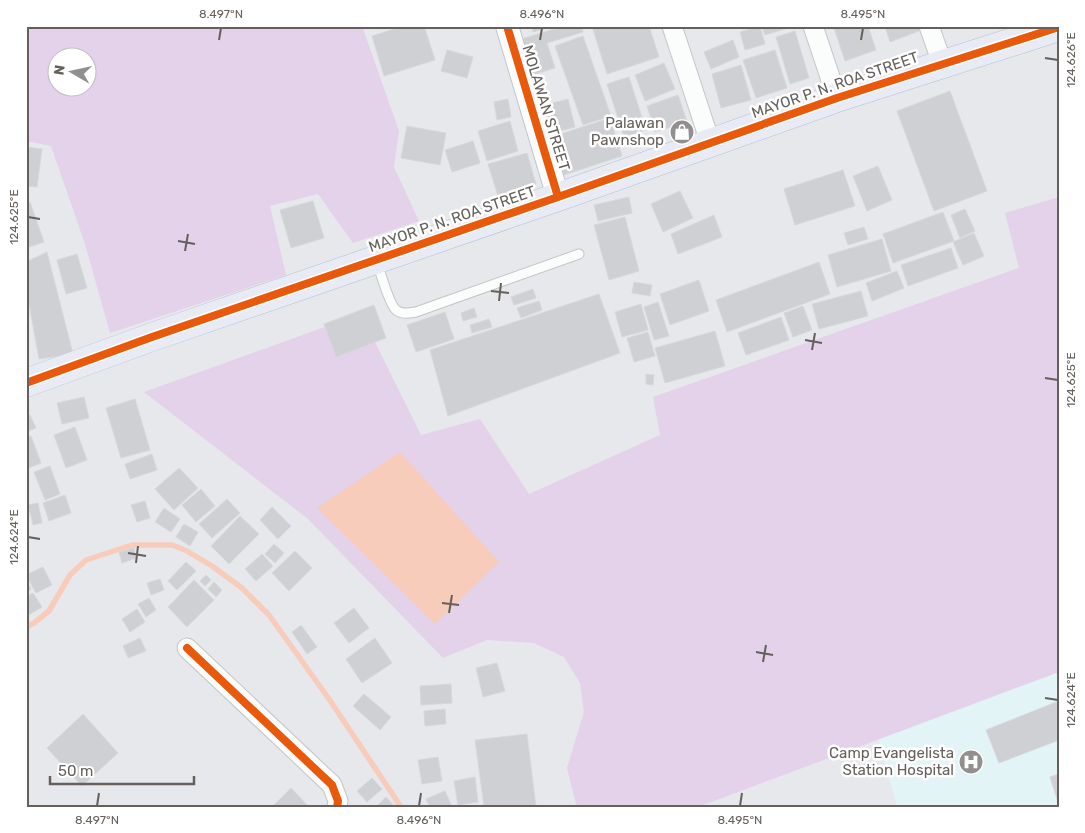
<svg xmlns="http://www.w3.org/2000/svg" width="1085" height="833" viewBox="0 0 1085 833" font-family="Rubik,sans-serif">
<rect width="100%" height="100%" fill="#e6e8ec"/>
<path fill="#e2f4f5" d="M1059 663V807H897L872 716Z"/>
<path fill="#e4d1ea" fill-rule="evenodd" d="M26 26H362L399 131 394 167 419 221 353 243 318 194 270 206 286 275 110 333 85 244 51 146 26 141ZM58 58H88V88H58Z
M1059 197V672L698 807H580L576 804 567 768 584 712 580 683 564 657 534 643 487 640 443 658 308 519 144 392 361 314 421 435 480 419 529 494 660 435 653 397 1019 268 1005 213Z"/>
<path fill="#f8ccba" d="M400 452 499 562 435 624 317 508Z"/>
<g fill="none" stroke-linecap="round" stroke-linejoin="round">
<path stroke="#f8ccba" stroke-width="5.5" d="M26 627 34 623 49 611 70 575 86 560 132 545H172L187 551 212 566 242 588 269 615 329 699 401 807"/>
</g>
<path fill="#cfd0d3" stroke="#d5d8dc" d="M403 26H424L435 60 384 76 372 36Z
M532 26H553L533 32Z
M564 26H582L583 32 547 43 555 68 526 77 515 41Z
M592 26H649L659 57 607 74Z
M760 26 765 44 745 50 740 32Z
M762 26H794L765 35Z
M838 26H868L876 50 845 61 834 28Z
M885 26H923L924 29 890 42Z
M795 31 809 78 790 84 776 37Z
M583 36 611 116 583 125 555 46Z
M733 40 739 57 711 69 704 52Z
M447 50 473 57 467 78 441 71Z
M775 50 787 88 756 98 743 60Z
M664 63 675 89 645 101 635 75Z
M741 65 751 100 721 108 712 74Z
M629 77 646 130 624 137 607 84Z
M950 91 987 191 934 211 897 111Z
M678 95 687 122 655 132 647 106Z
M508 99 511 117 497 120 494 102Z
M568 99 575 127 548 134 541 106Z
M610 118 622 156 564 175 552 137Z
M510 121 518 151 487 161 478 131Z
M407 126 446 133 440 165 401 158Z
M473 141 480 163 452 172 445 150Z
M26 147 42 149 37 187 26 186Z
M527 153 536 184 498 196 488 164Z
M878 166 892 200 867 211 853 176Z
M843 170 855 206 795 225 784 189Z
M680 191 693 218 663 232 651 204Z
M629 197 632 213 598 221 594 205Z
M313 201 324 238 291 248 280 210Z
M30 202 44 242 26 248V204Z
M965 209 975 231 960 238 951 215Z
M943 212 954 241 893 263 883 234Z
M714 215 722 237 678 254 671 234Z
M625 217 639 271 609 280 594 225Z
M864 227 868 239 848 245 844 233Z
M974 233 984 256 963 265 953 242Z
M882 239 891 271 837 287 828 255Z
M951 248 958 268 908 286 901 265Z
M47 252 73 354 39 359 26 287V262Z
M77 254 87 288 66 294 57 260Z
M819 262 830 294 727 332 716 300Z
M897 271 904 288 872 301 866 283Z
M699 280 709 311 670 325 660 294Z
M634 282 652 285 650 296 632 293Z
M533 289 536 298 514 305 511 297Z
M861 291 868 316 819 329 812 304Z
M599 294 620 353 448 416 430 350Z
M539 301 542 310 521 318 517 308Z
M658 302 669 336 654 340 644 307Z
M641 304 648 330 622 337 615 312Z
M374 305 386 338 336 357 324 324Z
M803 306 812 330 793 337 784 313Z
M474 308 477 317 463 321 461 313Z
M445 312 454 339 416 352 407 325Z
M781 317 789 340 746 355 738 333Z
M489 319 492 327 472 333 470 325Z
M715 331 725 366 665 383 655 348Z
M648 332 655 356 634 362 627 338Z
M646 374 654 375 653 385 646 384Z
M84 397 89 418 62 424 57 403Z
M135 399 150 450 121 458 106 408Z
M30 415 36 428 26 432V416Z
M75 427 87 460 66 468 54 435Z
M31 436 41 463 26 469V437Z
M152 454 157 470 130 479 125 464Z
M50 466 60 494 45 500 34 472Z
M179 468 198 488 174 510 155 489Z
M201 489 215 506 196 522 182 505Z
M65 495 71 513 49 521 43 503Z
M227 499 240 513 212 538 199 524Z
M145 501 150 518 137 522 131 505Z
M38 503 42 523 33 525 28 505Z
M272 507 291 526 278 539 260 520Z
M164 508 180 519 171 532 155 522Z
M240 516 259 534 229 564 211 546Z
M184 524 198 532 190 546 176 537Z
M274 544 284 553 275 563 265 554Z
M134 548 136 558 122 563 119 552Z
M295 551 312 568 289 591 272 573Z
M262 554 273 566 256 581 245 569Z
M186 562 196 571 177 590 168 581Z
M43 567 52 585 36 593 26 575Z
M206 575 211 580 205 586 200 581Z
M160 579 164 590 151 595 147 583Z
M26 580 31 589 26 592Z
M194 580 214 600 187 627 168 607Z
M214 582 222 590 216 597 208 589Z
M33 593 42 607 27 616 26 597Z
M149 598 156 610 146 617 138 604Z
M354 608 369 628 349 643 334 623Z
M137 609 145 622 130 632 122 619Z
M301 625 317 647 307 654 292 632Z
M140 638 146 651 128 658 123 646Z
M375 638 392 663 362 683 346 659Z
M497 663 505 691 483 697 476 668Z
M451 684 452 703 421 705 420 686Z
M364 694 391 717 380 730 353 706Z
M1059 701V740L999 763 986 730Z
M445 709 446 724 425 726 424 711Z
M83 714 118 753 82 786 47 748Z
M527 734 536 807H484L475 740Z
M438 757 442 781 422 784 418 760Z
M1059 774V805L1050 777Z
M475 777 478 802 458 805 454 781Z
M372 778 382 789 367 802 357 791Z
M291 788 309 807H272Z
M445 791 452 807H430L426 799Z
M386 797 395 807H376Z"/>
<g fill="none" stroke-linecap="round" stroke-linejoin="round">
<defs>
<path id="service" d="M377 262C380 272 390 305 396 310 402 315 410 313 416 312L579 254"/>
<path id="minor" d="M672 26 710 142
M813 26 837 98
M929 26 942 63
M187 648 332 785 338 801 337 807"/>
<path id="tertiary" d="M507 26 558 197"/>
<path id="primary" d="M26 383 152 337 558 197 837 98 1059 27"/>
</defs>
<use href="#service" stroke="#c4c5c5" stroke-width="11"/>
<use href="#minor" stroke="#c4c5c5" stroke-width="21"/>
<use href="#tertiary" stroke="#c4c5c5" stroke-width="24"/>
<use href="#primary" stroke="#b2c0d5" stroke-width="29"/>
<use href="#service" stroke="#fbfcfc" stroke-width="9"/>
<use href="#minor" stroke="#fbfcfc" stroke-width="19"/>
<use href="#tertiary" stroke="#fbfcfc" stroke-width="22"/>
<use href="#primary" stroke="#e8ebf3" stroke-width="28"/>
<defs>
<path id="cycleway" d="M507 26 558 197
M26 383 152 337 558 197 837 98 1059 27
M187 648 332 785 338 801 337 807"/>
</defs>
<use href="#cycleway" stroke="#fff" stroke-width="11"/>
<use href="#cycleway" stroke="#e8590c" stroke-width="8"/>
</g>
<path fill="none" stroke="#65605b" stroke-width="2" d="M219 40 221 28M540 40 542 28M861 40 863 28M1045 58 1058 60M28 217 40 219M178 241 195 244M185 251 188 234M491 291 509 293M499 301 501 283M805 340 822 343M812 350 815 333M1045 378 1058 380M28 537 40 539M128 553 146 556M136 563 138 546M442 603 459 605M449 613 452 595M756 652 773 655M763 662 766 645M1045 698 1058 700M97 806 99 793M419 806 421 793M740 806 742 793"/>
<defs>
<symbol id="shop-disc" viewBox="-11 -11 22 22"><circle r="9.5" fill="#92908e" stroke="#fff"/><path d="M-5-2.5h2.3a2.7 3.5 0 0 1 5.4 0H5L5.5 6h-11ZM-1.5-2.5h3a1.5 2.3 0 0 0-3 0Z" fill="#fff"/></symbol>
<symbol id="hospital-disc" viewBox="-11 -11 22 22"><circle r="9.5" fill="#92908e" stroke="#fff"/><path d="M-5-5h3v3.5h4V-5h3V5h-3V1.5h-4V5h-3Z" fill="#fff"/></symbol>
</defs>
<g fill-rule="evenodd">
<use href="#shop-disc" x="668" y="118" width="28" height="28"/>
<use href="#hospital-disc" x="957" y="748" width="28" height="28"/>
</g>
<g text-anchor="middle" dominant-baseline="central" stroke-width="5" stroke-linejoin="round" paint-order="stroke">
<g font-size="15" fill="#65605b" stroke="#fff">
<text transform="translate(835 85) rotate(-19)">MAYOR P. N. ROA STREET</text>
<text transform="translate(546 108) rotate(73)">MOLAWAN STREET</text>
<text transform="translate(452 219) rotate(-19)">MAYOR P. N. ROA STREET</text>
</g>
<g font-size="15" fill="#65605b" stroke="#fff" text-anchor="end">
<text x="664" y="123">Palawan<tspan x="664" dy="17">Pawnshop</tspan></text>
<text x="954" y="753">Camp Evangelista<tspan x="954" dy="17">Station Hospital</tspan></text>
</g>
</g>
<rect width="1085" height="833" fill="none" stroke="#ffffff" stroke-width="55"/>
<g transform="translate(72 72) rotate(279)"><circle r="24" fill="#ffffff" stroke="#c1bfbd"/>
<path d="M0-4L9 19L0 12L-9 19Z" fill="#92908e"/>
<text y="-8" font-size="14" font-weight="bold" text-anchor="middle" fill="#65605b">N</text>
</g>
<path d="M50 776v8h144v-8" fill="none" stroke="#65605b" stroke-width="2.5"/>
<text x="58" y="776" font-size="15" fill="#65605b" stroke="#ffffff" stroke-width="4" paint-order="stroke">50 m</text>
<rect x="28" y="28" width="1030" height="778" fill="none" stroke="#65605b" stroke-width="2"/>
<g font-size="12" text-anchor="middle" fill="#65605b">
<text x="221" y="18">8.497°N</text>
<text x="542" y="18">8.496°N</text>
<text x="863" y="18">8.495°N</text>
<text transform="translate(1071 60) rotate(-90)" y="4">124.626°E</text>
<text transform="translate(14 217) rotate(-90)" y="4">124.625°E</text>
<text transform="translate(1071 380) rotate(-90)" y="4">124.625°E</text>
<text transform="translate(14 537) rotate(-90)" y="4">124.624°E</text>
<text transform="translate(1071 700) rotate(-90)" y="4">124.624°E</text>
<text x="97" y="824">8.497°N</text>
<text x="419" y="824">8.496°N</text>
<text x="740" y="824">8.495°N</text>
</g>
</svg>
